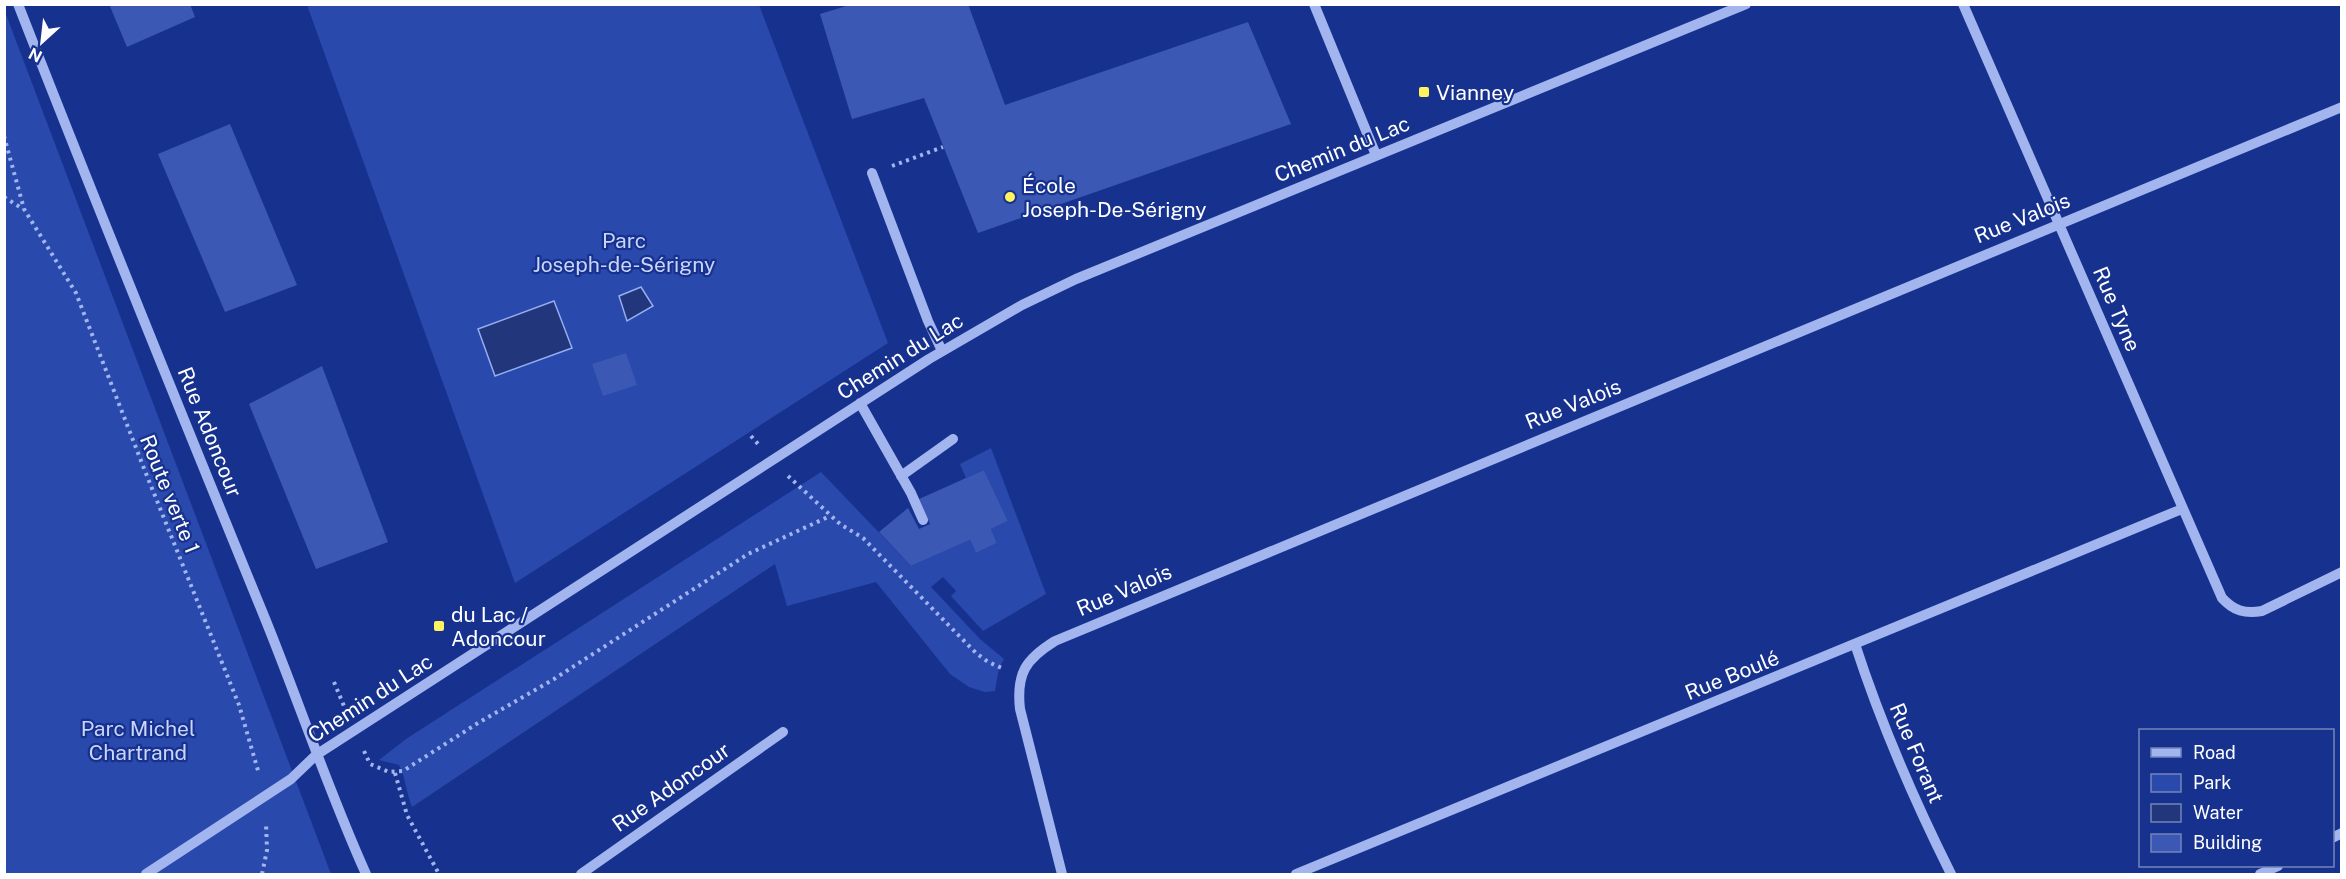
<svg xmlns="http://www.w3.org/2000/svg" width="2346" height="879" viewBox="0 0 2346 879" font-family="'Public Sans',sans-serif">
<rect width="100%" height="100%" fill="#17328e"/>
<path fill="#2949ad" d="M307 5H759L888 343 515 583Z
M4 9 331 874H5Z
M991 448 1046 594 983 631 951 596 956 591 943 577 931 587 980 639 1004 659 999 668 995 691 985 692 969 687 950 674 876 582 787 606 775 564 412 807C406 792 406 779 399 765L379 760 406 739 821 472 911 566 970 540 976 553 997 543 991 529 1008 521 984 470 966 478 960 464Z"/>
<path fill="#22367c" stroke="#95adf2" stroke-width="1.5" d="M641 287 653 306 627 321 619 296Z
M554 301 572 348 495 376 478 329Z"/>
<path fill="#3b58b5" d="M109 4H190L195 17 127 47Z
M853 4H968L1005 105 1248 22 1291 124 978 233 924 98 852 119 820 14Z
M230 124 297 285 225 312 158 154Z
M626 353 637 385 603 396 592 364Z
M322 366 388 542 316 569 249 404Z
M984 470 1008 521 991 529 997 543 976 553 970 540 911 566 879 532 908 508 919 529 930 524 919 499Z"/>
<g fill="none" stroke-linecap="round" stroke-linejoin="round">
<path stroke="#a2b5ef" stroke-width="4" stroke-dasharray="3 4.5" stroke-linecap="butt" d="M4 136 24 209 76 293 143 466 239 705 259 774
M892 166 943 147
M4 197 23 209
M751 436 758 444
M788 476 840 524 863 538 976 653 988 662 1002 668
M334 682 346 711
M364 751 370 764 389 772 403 771 478 723 554 679 748 554 830 516
M395 773 407 815 439 874
M262 874 267 850 266 823"/>
<path stroke="#a2b5ef" stroke-width="10" d="M18 4C98 209 181 413 264 616 299 702 328 790 366 874
M1314 4 1376 155
M1963 4 2222 598C2234 611 2245 614 2262 611L2342 572
M872 173 928 321 942 351
M860 403 911 493 923 520
M901 476 953 439
M1855 644C1881 724 1914 800 1951 874
M2332 838 2342 833
M146 874 291 779 316 755 929 359 1022 305 1076 279 1746 4
M581 874 783 732
M1062 874 1020 709C1016 673 1026 659 1055 641L2342 107
M1296 874 2182 509
M2260 874 2278 866"/>
</g>
<g fill="#fff261" stroke="#17328e" stroke-width="2">
<rect x="1418" y="86" width="12" height="12" rx="3"/>
<circle cx="1010" cy="197" r="6"/>
<rect x="433" y="620" width="12" height="12" rx="3"/>
</g>
<g text-anchor="middle" dominant-baseline="central" stroke-width="4.5" stroke-linejoin="round" paint-order="stroke">
<g font-size="21" fill="#fff" stroke="#17328e" text-anchor="start">
<text x="1436" y="92">Vianney</text>
<text x="1022" y="185">École<tspan x="1022" dy="24">Joseph-De-Sérigny</tspan></text>
<text x="451" y="614">du Lac /<tspan x="451" dy="24">Adoncour</tspan></text>
</g>
<g font-size="21" fill="#fff" stroke="#17328e">
<text transform="translate(1342 149) rotate(-22)">Chemin du Lac</text>
<text transform="translate(2022 218) rotate(-22)">Rue Valois</text>
<text transform="translate(2117 309) rotate(67)">Rue Tyne</text>
<text transform="translate(900 356) rotate(-32)">Chemin du Lac</text>
<text transform="translate(1573 404) rotate(-22)">Rue Valois</text>
<text transform="translate(210 432) rotate(68)">Rue Adoncour</text>
<text transform="translate(170 494) rotate(68)">Route verte 1</text>
<text transform="translate(1124 590) rotate(-23)">Rue Valois</text>
<text transform="translate(1732 675) rotate(-22)">Rue Boulé</text>
<text transform="translate(370 698) rotate(-33)">Chemin du Lac</text>
<text transform="translate(1917 753) rotate(67)">Rue Forant</text>
<text transform="translate(671 787) rotate(-35)">Rue Adoncour</text>
</g>
<g font-size="21" fill="#c9d5fb" stroke="#17328e">
<text x="624" y="240">Parc<tspan x="624" dy="24">Joseph-de-Sérigny</tspan></text>
<text x="138" y="728">Parc Michel<tspan x="138" dy="24">Chartrand</tspan></text>
</g>
</g>
<rect width="2346" height="879" fill="none" stroke="#ffffff" stroke-width="12"/>
<rect x="2139" y="729" width="195" height="138" fill="#17328e" stroke="#7484bb" stroke-width="1.5"/>
<rect x="2151" y="748" width="30" height="9" fill="#a2b5ef" stroke="#7484bb" stroke-width="1.5"/>
<text x="2193" y="759" font-size="18" fill="#ffffff">Road</text>
<rect x="2151" y="774" width="30" height="18" fill="#2949ad" stroke="#7484bb" stroke-width="1.5"/>
<text x="2193" y="789" font-size="18" fill="#ffffff">Park</text>
<rect x="2151" y="804" width="30" height="18" fill="#22367c" stroke="#7484bb" stroke-width="1.5"/>
<text x="2193" y="819" font-size="18" fill="#ffffff">Water</text>
<rect x="2151" y="834" width="30" height="18" fill="#3b58b5" stroke="#7484bb" stroke-width="1.5"/>
<text x="2193" y="849" font-size="18" fill="#ffffff">Building</text>
<g transform="translate(42 42) rotate(207)" stroke="#17328e" stroke-width="4.5" paint-order="stroke">
<path d="M0-4.5L10 22L0 15L-10 22Z" fill="#ffffff"/>
<text y="-9" font-size="16" font-weight="bold" text-anchor="middle" fill="#ffffff">N</text>
</g>
</svg>
